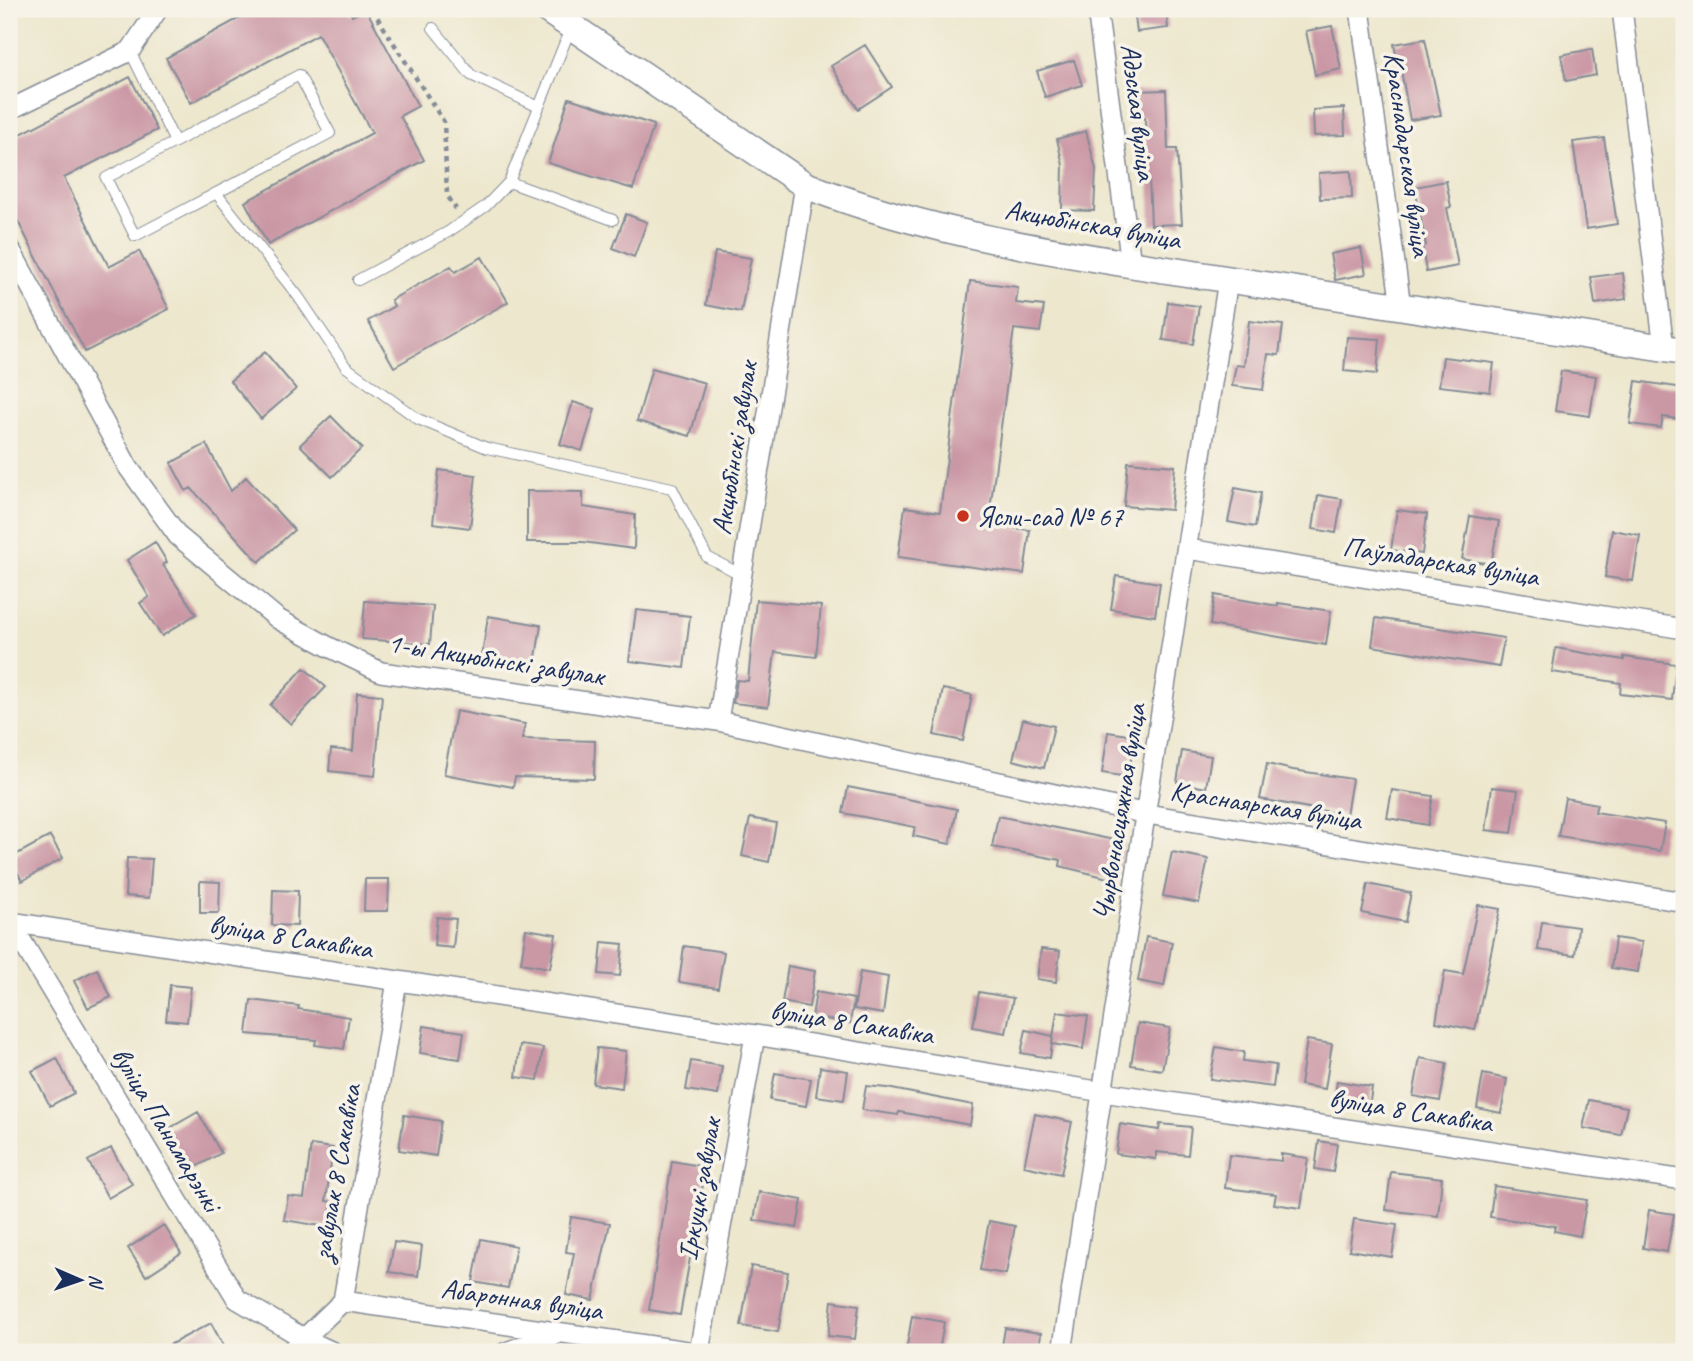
<svg xmlns="http://www.w3.org/2000/svg" width="1693" height="1361" viewBox="0 0 1693 1361" font-family="Caveat,sans-serif">
<rect width="100%" height="100%" fill="#f7f3e8"/>
<filter id="ink" filterUnits="userSpaceOnUse"><feTurbulence type="fractalNoise" baseFrequency=".0143" numOctaves="2"/><feDisplacementMap in="SourceGraphic" scale="14" xChannelSelector="R" yChannelSelector="G"/><feConvolveMatrix kernelMatrix="1 2 1 2 8 2 1 2 1" color-interpolation-filters="sRGB"/></filter>
<filter id="wash" filterUnits="userSpaceOnUse"><feTurbulence type="fractalNoise" baseFrequency=".00686" numOctaves="4" result="noise"/><feDisplacementMap in="SourceGraphic" scale="28" xChannelSelector="R" yChannelSelector="G"/><feGaussianBlur stdDeviation="1.57" result="paint"/><feColorMatrix in="noise" values="0 0 0 0 0 0 0 0 0 0 0 0 0 0 0 0 0 1.4 0 .05"/><feComposite in="paint" operator="in"/></filter>
<g filter="url(#wash)">
<rect width="100%" height="100%" fill="#ede7cd"/>
<g id="blocks">
<path fill="#ca97a5" d="M256 9H348L352 16 366 9 418 106 400 116 424 160 268 245 245 202 372 133 318 34 191 103 166 58Z
M1134 9H1166L1168 28 1137 32Z
M1332 26 1341 69 1315 75 1306 31Z
M1425 39 1441 115 1410 120 1401 70 1399 71 1394 44Z
M865 45 892 87 858 109 831 66Z
M1592 49 1596 75 1566 81 1561 55Z
M1074 60 1082 85 1045 97 1037 71Z
M130 77 157 130 64 178 109 267 139 251 169 309 85 352 9 204V140Z
M1166 90 1168 149H1177L1182 224 1151 225 1149 177H1146L1145 117H1135L1134 91Z
M569 98 654 125 633 189 548 163Z
M1344 108 1345 135 1314 136 1313 110Z
M1086 131 1096 169 1094 211 1062 210 1063 165 1057 139Z
M1604 138 1617 224 1586 229 1573 142Z
M1351 171 1352 198 1320 199 1319 173Z
M1446 181 1451 207 1447 208 1458 266 1426 272 1422 246 1426 245 1415 187Z
M626 214 647 222 634 257 613 248Z
M1361 248 1366 274 1335 280 1330 254Z
M715 252 751 258 741 312 706 305Z
M482 257 508 302 394 367 368 321 394 306 391 300 407 291 451 266 455 272Z
M1623 273 1626 299 1595 304 1591 277Z
M970 281 1018 287 1016 303 1044 306 1040 332 1014 329 988 525 1030 530 1024 574 898 557 905 507 940 512Z
M1168 302 1199 306 1193 344 1163 340Z
M1249 321 1283 325 1279 355 1268 354 1263 390 1232 386 1236 365 1244 366Z
M1347 337 1380 339 1377 374 1344 371Z
M265 352 296 389 261 419 230 381Z
M1443 357 1494 363 1490 392 1439 386Z
M652 368 705 383 690 436 637 421Z
M1561 371 1596 376 1590 416 1555 411Z
M1636 381 1684 388V420L1663 417 1661 428 1630 424Z
M573 402 595 409 582 451 560 444Z
M331 416 362 448 332 477 300 445Z
M206 444 231 491 246 477 294 530 259 562 191 488 186 491 171 463Z
M1128 462 1175 466 1171 510 1124 506Z
M439 470 476 475 470 528 433 523Z
M1235 488 1261 493 1255 527 1228 522Z
M527 491 583 492V507L635 515 634 549 583 542H527Z
M1318 495 1342 499 1336 533 1313 529Z
M1397 510 1427 514 1422 554 1391 550Z
M1470 516 1499 521 1491 564 1462 559Z
M1612 530 1640 535 1633 581 1605 577Z
M155 542 167 562 163 565 196 614 162 636 140 603 149 597 127 560Z
M1116 576 1160 583 1155 616 1111 609Z
M1215 595 1278 606V603L1331 611 1326 645 1210 625Z
M756 600 821 606 816 657 775 652 768 707 733 703 737 680 748 681Z
M365 601 433 606 430 644 362 639Z
M636 610 690 616 684 668 629 661Z
M488 616 541 625 535 664 482 656Z
M1376 618 1504 638 1499 667 1372 646Z
M1556 648 1624 660V657L1676 664 1672 700 1620 694 1621 683 1552 672Z
M304 668 326 687 291 724 270 705Z
M943 689 972 695 963 741 934 735Z
M357 693 382 695 375 776 329 771 331 749 353 751Z
M456 711 525 724 522 739 595 741 594 779 515 777 513 787 444 774Z
M1023 719 1054 726 1044 768 1013 760Z
M1108 732 1135 736 1128 777 1102 773Z
M1182 751 1211 756 1206 788 1177 782Z
M1267 764 1293 770 1352 779 1346 815 1260 799Z
M848 787 957 809 950 844 913 836 915 827 843 813Z
M1492 787 1518 790 1512 833 1486 830Z
M1392 790 1433 796 1428 825 1387 818Z
M1565 798 1597 804 1595 812 1665 823 1660 851 1558 836Z
M998 816 1124 842 1116 880 1060 866 1061 860 992 847Z
M750 818 776 823 769 862 742 856Z
M50 836 63 858 22 881 10 858Z
M1172 852 1208 859 1199 903 1163 896Z
M127 858 152 859 149 898 125 896Z
M365 879H389L388 911H364Z
M200 881 220 882 219 913H200Z
M1368 884 1411 893 1405 922 1362 913Z
M273 890 298 891 297 926 272 925Z
M1478 905 1500 909 1475 1030 1436 1022 1445 971 1463 974Z
M437 917 456 919 453 948 434 946Z
M1542 922 1578 927 1575 955 1538 950Z
M526 929 556 934 550 968 521 963Z
M1146 937 1172 942 1164 986 1138 981Z
M1615 938 1642 942 1638 972 1611 968Z
M602 942 623 944 620 976 599 974Z
M684 946 724 952 718 988 679 982Z
M1041 949 1060 951 1056 982 1037 979Z
M788 966 815 971 809 1007 782 1002Z
M97 969 111 997 88 1008 74 981Z
M860 972 888 977 883 1014 854 1009Z
M170 985 191 987 187 1022 166 1020Z
M816 992 854 999 850 1023 812 1017Z
M979 992 1013 998 1006 1033 973 1027Z
M251 1000 299 1006 298 1009 349 1017 344 1049 315 1045 316 1040 247 1034Z
M1057 1012 1088 1016 1083 1049 1052 1044Z
M1138 1023 1170 1028 1162 1070 1131 1065Z
M424 1026 464 1032 460 1059 420 1053Z
M1026 1030 1053 1036 1050 1058 1021 1053Z
M1307 1040 1332 1044 1325 1089 1300 1085Z
M520 1045 543 1048 538 1080 516 1077Z
M1216 1047 1244 1052 1243 1061 1276 1065 1273 1087 1210 1079Z
M597 1048 626 1051 622 1088 593 1084Z
M57 1058 74 1093 50 1106 32 1071Z
M1420 1058 1447 1063 1440 1101 1413 1096Z
M691 1061 722 1066 718 1095 686 1090Z
M820 1067 848 1071 844 1100 816 1096Z
M775 1073 811 1079 806 1106 770 1100Z
M1483 1074 1507 1079 1501 1113 1477 1108Z
M1337 1081 1372 1087 1369 1108 1334 1102Z
M866 1086 887 1088 973 1105 970 1125 899 1112 898 1115 862 1110Z
M1589 1100 1627 1107 1621 1135 1583 1128Z
M198 1112 221 1153 187 1172 165 1131Z
M1035 1114 1072 1122 1061 1174 1024 1166Z
M404 1115 441 1121 436 1156 399 1150Z
M1120 1124 1159 1130 1160 1124 1191 1127 1188 1155 1156 1152V1159L1116 1154Z
M1319 1141 1337 1144 1333 1172 1315 1169Z
M311 1145 333 1148 326 1201 332 1202 328 1227 284 1220 288 1196 304 1198Z
M111 1148 132 1184 108 1198 88 1161Z
M1281 1154 1308 1158 1301 1208 1274 1204 1276 1194 1225 1188 1229 1155 1281 1161Z
M672 1161 706 1167 680 1315 649 1310Z
M1391 1172 1442 1178 1438 1216 1386 1210Z
M1494 1186 1587 1200 1580 1236 1554 1231 1555 1226 1490 1217Z
M759 1192 802 1200 797 1228 754 1220Z
M1649 1210 1674 1214 1667 1252 1643 1248Z
M571 1217 610 1223 593 1300 566 1295 574 1253 566 1252Z
M1354 1219 1397 1225 1392 1257 1349 1250Z
M989 1221 1015 1226 1006 1274 980 1270Z
M164 1225 181 1253 146 1276 128 1248Z
M481 1239 516 1246 508 1288 473 1282Z
M394 1242 422 1246 418 1276 389 1272Z
M751 1266 788 1272 778 1332 741 1326Z
M832 1301 859 1305 855 1339 828 1336Z
M912 1316 944 1322 939 1352H906Z
M211 1323 224 1347 214 1352H156Z
M1005 1328 1041 1333 1039 1352H1001Z"/>
</g>
</g>
<g filter="url(#ink)">
<use href="#blocks" fill-opacity="0" stroke="#848b96" stroke-width="2"/>
<g fill="none" stroke-linecap="round" stroke-linejoin="round">
<defs>
<path id="lane" d="M433 28 471 75 539 107
M130 51 175 142 299 75 330 133 135 236 106 178 175 142
M509 182 613 220
M216 193 298 296 346 367 418 419 487 448 672 488 707 557 742 575
M358 280 448 232 486 206 509 182 571 27"/>
<path id="street" d="M1097 9 1131 264
M1360 9 1401 307
M1622 9 1664 348
M9 110 130 51 158 9
M9 247 128 467 178 536 278 619 329 647 381 672 718 721 1147 814 1684 902
M1188 549 1684 629
M718 721 805 185
M9 920 237 1299 305 1339 333 1352
M10 922 755 1035 1103 1092 1684 1180
M343 1301 694 1352
M290 1352 343 1301 397 981
M506 1352 557 1334
M699 1352 755 1035
M1062 1352 1228 280"/>
<path id="secondary" d="M546 9 805 185C934 236 1076 256 1213 277 1370 302 1527 327 1684 351"/>
</defs>
<use href="#lane" stroke="#848b96" stroke-width="12"/>
<use href="#street" stroke="#848b96" stroke-width="22"/>
<use href="#secondary" stroke="#848b96" stroke-width="29"/>
<path stroke="#848b96" stroke-width="4.5" stroke-dasharray="5 5" stroke-linecap="butt" d="M372 9 444 122 447 195 456 209"/>
<use href="#lane" stroke="#fff" stroke-width="10"/>
<use href="#street" stroke="#fff" stroke-width="19"/>
<use href="#secondary" stroke="#fff" stroke-width="26"/>
</g>
</g>
<circle fill="#c8321e" stroke="#f7f3e8" stroke-width="2.5" cx="963" cy="516" r="7"/>
<g text-anchor="middle" dominant-baseline="central" stroke-width="7" stroke-linejoin="round" paint-order="stroke">
<g font-size="28" fill="#1b2f5e" stroke="#f7f3e8">
<text transform="translate(1139 112) rotate(83)">Адэская вуліца</text>
<text transform="translate(1408 154) rotate(82)">Краснадарская вуліца</text>
<text transform="translate(1093 224) rotate(10)">Акцюбінская вуліца</text>
<text transform="translate(734 448) rotate(-81)">Акцюбінскі завулак</text>
<text transform="translate(1441 561) rotate(9)">Паўладарская вуліца</text>
<text transform="translate(496 659) rotate(9)">1-ы Акцюбінскі завулак</text>
<text transform="translate(1266 805) rotate(9)">Краснаярская вуліца</text>
<text transform="translate(1119 812) rotate(-81)">Чырвонасцяжная вуліца</text>
<text transform="translate(291 936) rotate(9)">вуліца 8 Сакавіка</text>
<text transform="translate(852 1022) rotate(9)">вуліца 8 Сакавіка</text>
<text transform="translate(1411 1110) rotate(9)">вуліца 8 Сакавіка</text>
<text transform="translate(167 1129) rotate(59)">вуліца Панамарэнкі</text>
<text transform="translate(336 1172) rotate(-80)">завулак 8 Сакавіка</text>
<text transform="translate(699 1189) rotate(-80)">Іркуцкі завулак</text>
<text transform="translate(522 1299) rotate(8)">Абаронная вуліца</text>
</g>
<g font-size="28" fill="#1b2f5e" stroke="#f7f3e8" text-anchor="start">
<text x="977" y="516">Ясли-сад № 67</text>
</g>
</g>
<rect width="1693" height="1361" fill="none" stroke="#f7f3e8" stroke-width="35"/>
<g transform="translate(80 1280) rotate(92)" stroke="#f7f3e8" stroke-width="5" paint-order="stroke">
<path d="M0-5L12 26L0 18L-12 26Z" fill="#1b2f5e"/>
<text y="-10" font-size="19" font-weight="bold" text-anchor="middle" fill="#1b2f5e">N</text>
</g>
</svg>
